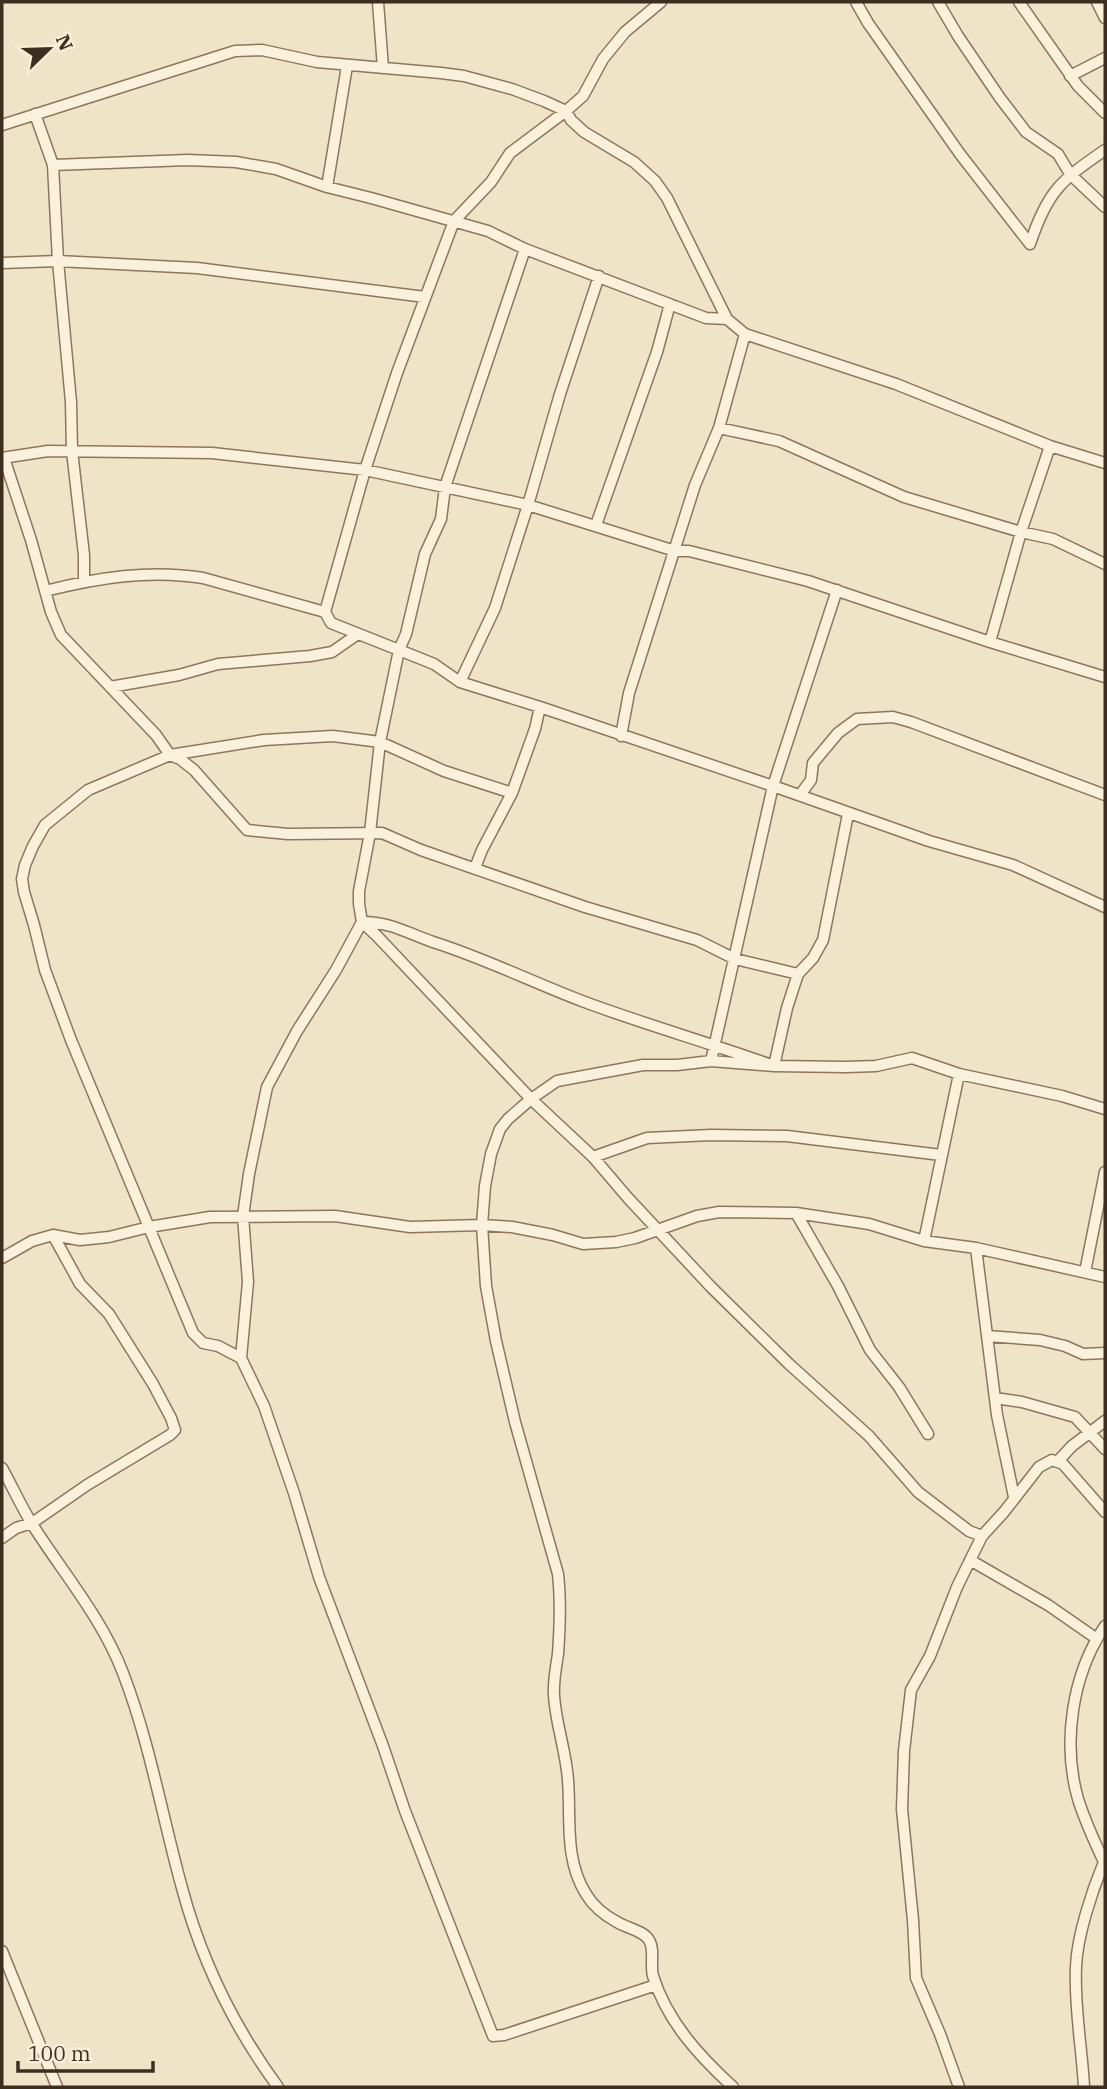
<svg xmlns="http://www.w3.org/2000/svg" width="1107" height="2089" viewBox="0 0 1107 2089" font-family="'IBM Plex Serif',serif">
<rect width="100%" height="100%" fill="#f0e4c8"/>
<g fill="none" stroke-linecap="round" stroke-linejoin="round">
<defs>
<path id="street" d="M378 2 383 68
M661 2 625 32 603 59 583 96 566 111 510 153 491 182 454 221 397 373 365 470 325 612 331 623 399 650 380 742 370 833 359 891V904L362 922 377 936 531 1099 593 1157 628 1198 711 1287 789 1364 869 1436 918 1492 969 1531 982 1536 1004 1512 1039 1467 1052 1460 1063 1464 1105 1512
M856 2 868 23 960 154 1030 244
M938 2 958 36 1000 98 1026 132 1058 154 1070 174 1105 207
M1019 2 1078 86 1105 113
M1097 2 1105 18
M1070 76 1105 58
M35 114 53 165 58 261 71 402 72 451 84 555V581
M2 125 235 51 262 50 317 62 441 73 464 76 512 89 544 101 566 111 571 120 584 132 634 162 655 181 667 198 727 319
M53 165 188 160 236 162 276 169 327 187 371 198 488 231 525 249 706 318 727 319 745 334 896 384 1050 446 1105 463
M327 187 347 66
M1030 244C1047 192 1061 180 1105 150
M525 249 445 487 441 519 425 554 406 634 399 650 434 664 460 682 540 707 773 786 837 590
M2 263 58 261 197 268 425 297
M719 428 779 441 904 497 1021 532 1053 539 1105 564
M2 458 48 451 212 453 365 470 528 505 675 551H689L808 581 990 642 1105 677
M4 458 31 540 51 612 61 635 156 735 170 755 180 759 194 770 247 830 288 834 382 833 421 850 585 907 697 940 735 959 798 974
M596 525 657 352 670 304
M45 591C97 578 150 569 203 578L325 612
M990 642 1021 532 1050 446
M460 682 495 608 528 505 560 394 599 276
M110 687 179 675 218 664 310 656 332 652 358 634
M621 736 629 693 695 485 719 428 745 334
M800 795 811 780 813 763 838 733 857 719 893 717 911 722 1105 795
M475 868 482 850 512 793
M711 1061 773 786 929 841 1013 865 1105 907
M593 1157 647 1138 711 1135 787 1136 941 1155
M796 1213 838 1286 870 1350 899 1387 928 1434
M924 1241 959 1074
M976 1248 997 1415 1014 1497
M2 1258 32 1241 53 1235 80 1240 109 1237 149 1227 210 1217 335 1216 410 1227 482 1225 512 1227 553 1235 583 1244 616 1242 635 1238 697 1216 719 1212 796 1213 869 1224 924 1241 976 1248 1105 1277
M1085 1272 1105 1172
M987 1336 1040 1340 1065 1346 1083 1354 1105 1353
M241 1358 218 1346 203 1343 193 1333 71 1040 45 970 34 925 24 892 22 879 25 865 33 846 45 825 88 790 170 755 264 740 333 736 380 742 444 771 512 793 535 729 540 707
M995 1398 1022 1402 1075 1417 1105 1449
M1058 1461 1072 1446 1105 1421
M2 1468C12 1486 21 1506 32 1524 63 1573 102 1618 123 1673 150 1743 162 1816 182 1888 201 1959 234 2027 278 2087
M2 1538 16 1528 32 1523 87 1485 170 1435 175 1430 171 1418 153 1384 109 1314 80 1284 53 1235
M970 1560 1048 1605 1097 1639
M1105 1626C1072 1674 1062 1743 1078 1799 1085 1821 1095 1843 1105 1864
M2 1951 57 2087
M656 1985 504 2035 493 2036 405 1811 383 1746 319 1577 294 1493 264 1406 241 1358 248 1282 243 1216 249 1174 267 1087 297 1031 336 970 362 922C391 922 407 933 433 942 484 958 532 982 582 1001 646 1025 711 1043 774 1066L787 1008 798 974 813 958 823 940 848 814
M733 2087C699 2056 667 2021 653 1976 650 1965 655 1949 649 1940 643 1930 626 1928 617 1922 604 1915 593 1906 586 1894 564 1859 571 1818 568 1780 566 1751 556 1725 554 1696 553 1682 556 1667 558 1654 560 1627 561 1601 558 1574L515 1422 496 1341 486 1286 482 1225 485 1186 491 1154 500 1129 508 1119 531 1099 557 1081 643 1065H677L711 1061 774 1066 846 1067 876 1066 912 1058 959 1074 1062 1096 1105 1109
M959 2087 940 2034 916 1978 913 1920 902 1809 904 1751 911 1690 930 1656 957 1587 982 1536
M1084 2087C1082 2048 1074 2007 1076 1967 1077 1936 1092 1891 1104 1862"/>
</defs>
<use href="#street" stroke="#8d765c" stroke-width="13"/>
<use href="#street" stroke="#faf1dc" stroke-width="10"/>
</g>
<rect width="1107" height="2089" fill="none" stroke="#3d2e20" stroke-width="7"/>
<g transform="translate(49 49) rotate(67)" stroke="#f7eed8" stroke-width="5" paint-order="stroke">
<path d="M0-5L12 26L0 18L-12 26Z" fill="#3d2e20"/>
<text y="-10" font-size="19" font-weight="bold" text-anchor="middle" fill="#3d2e20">N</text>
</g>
<path d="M18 2061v10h135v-10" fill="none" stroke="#3d2e20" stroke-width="3.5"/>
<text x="28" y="2061" font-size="21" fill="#3d2e20" stroke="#f7eed8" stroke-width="5" paint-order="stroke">100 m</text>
</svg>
